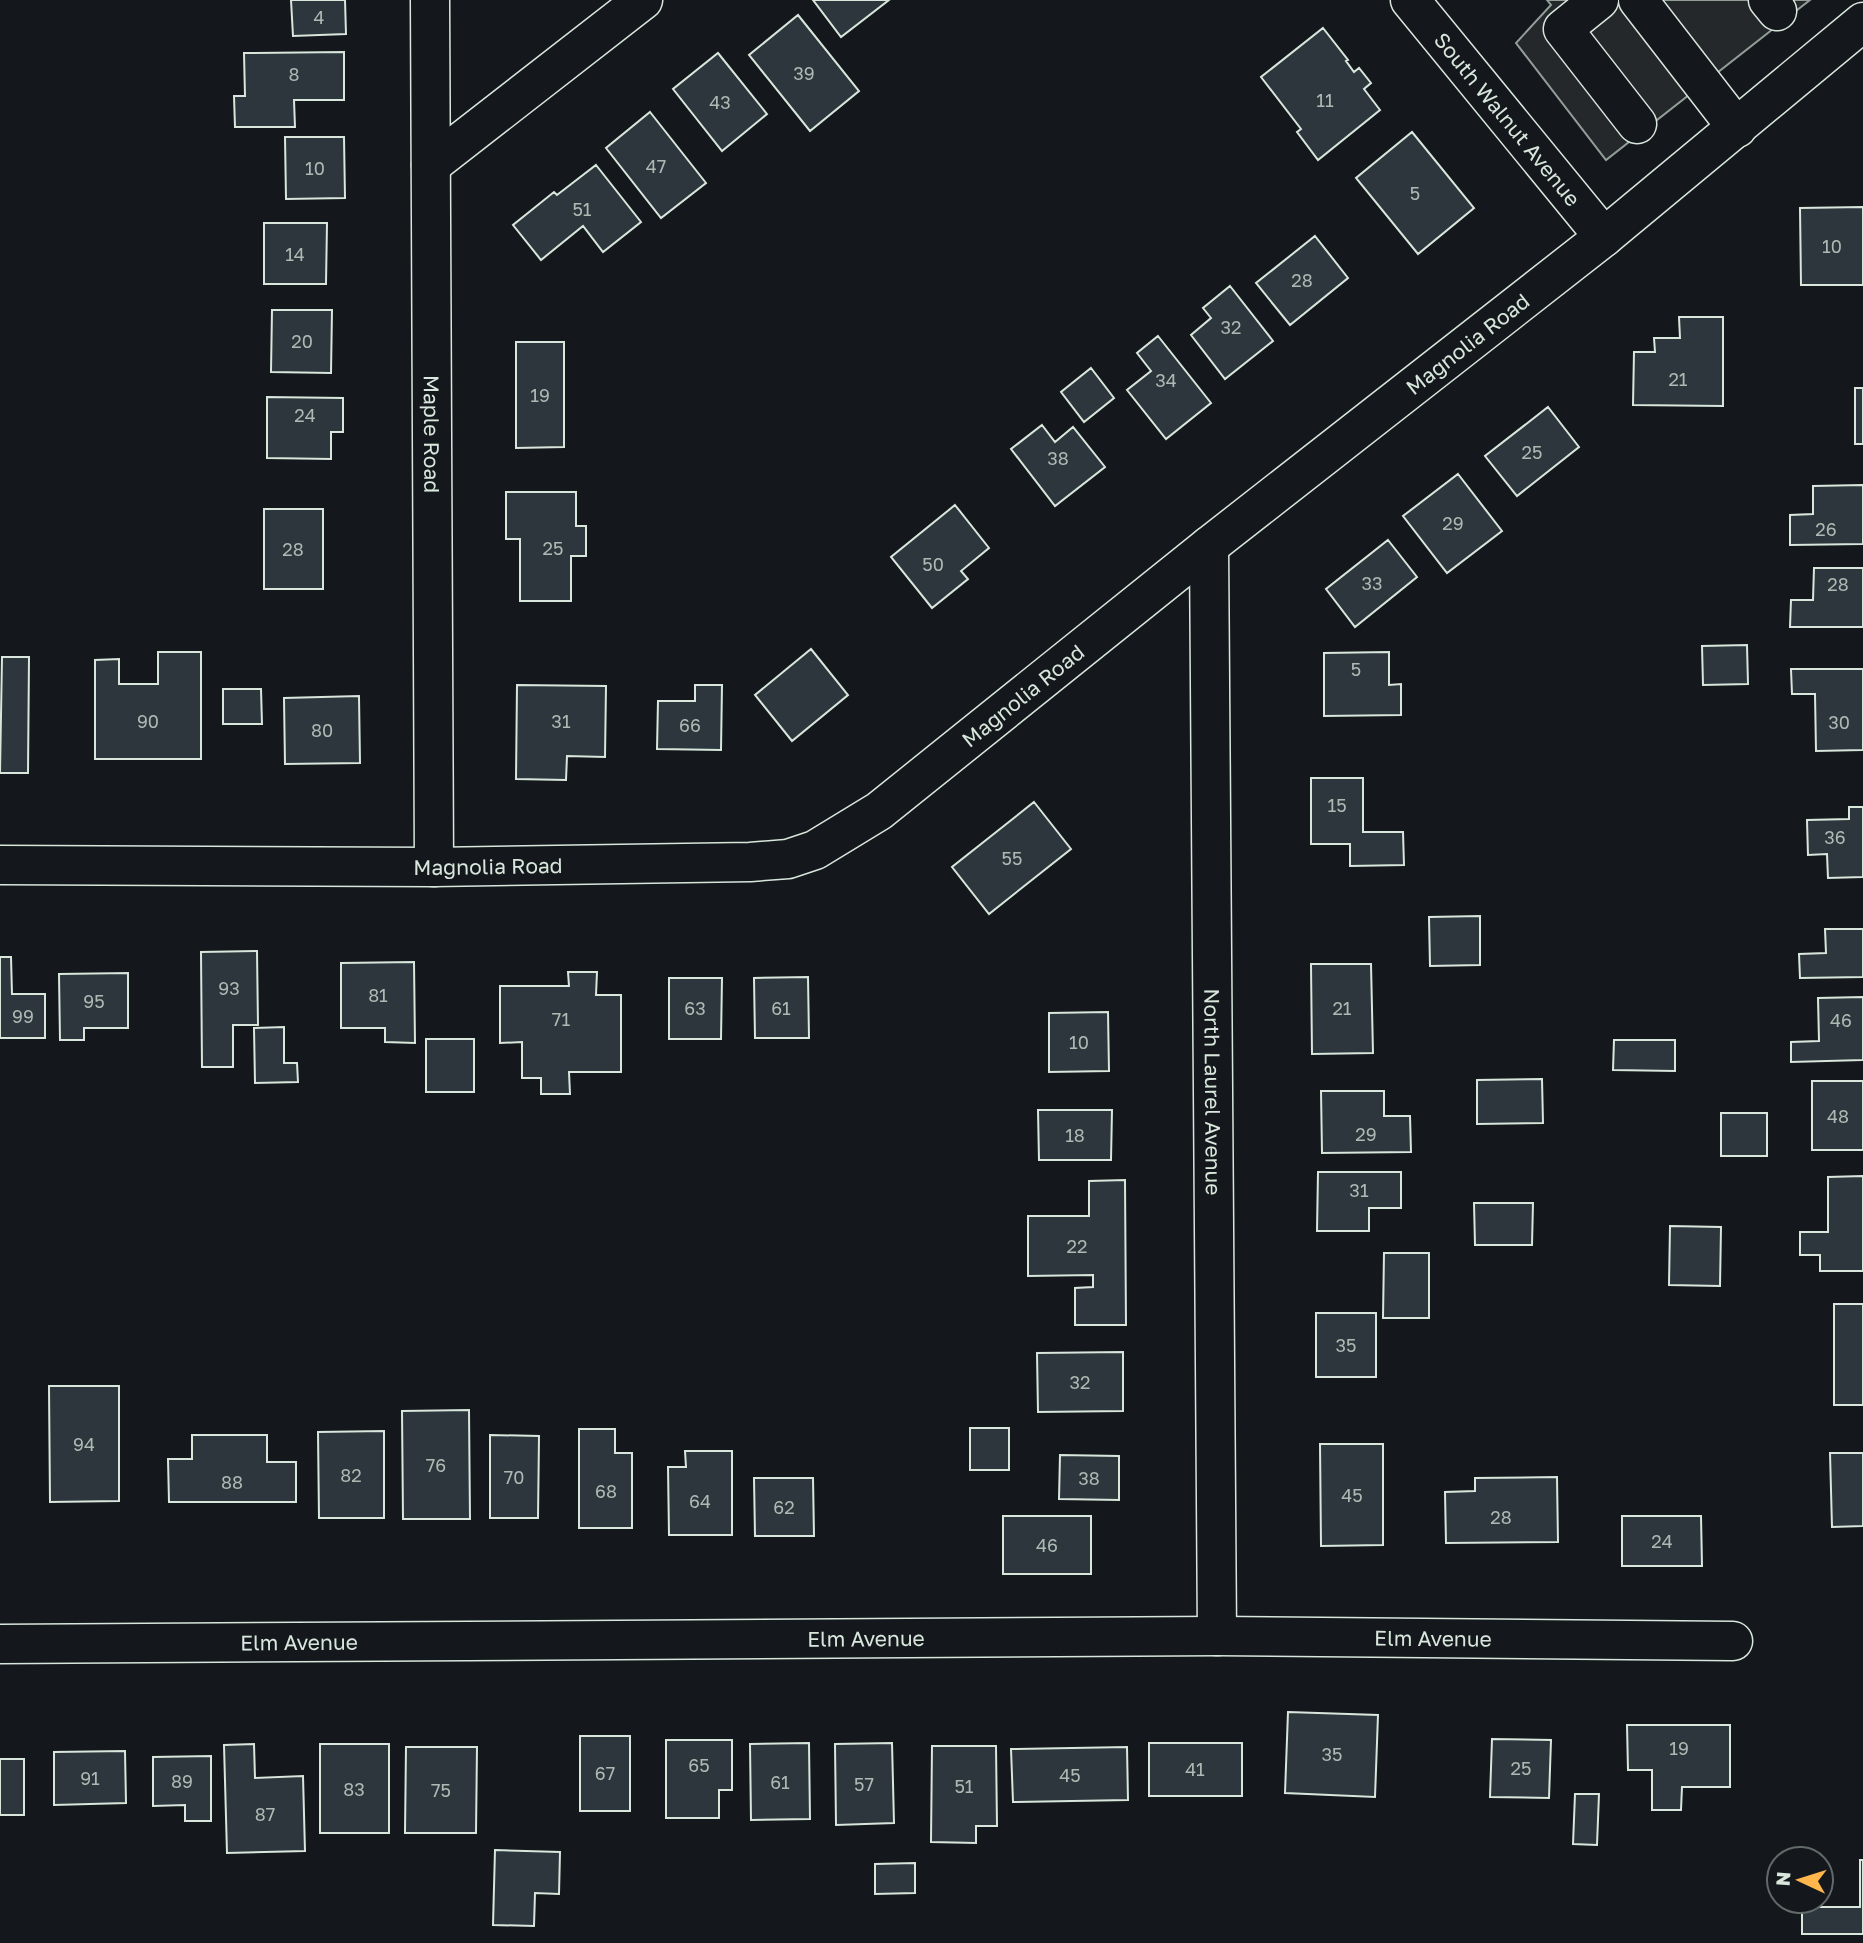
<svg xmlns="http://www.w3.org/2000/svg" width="1863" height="1943" viewBox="0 0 1863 1943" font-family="'Golos Text',sans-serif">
<rect width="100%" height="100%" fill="#14181c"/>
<path fill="#24282b" stroke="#939e99" stroke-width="2" d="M1547 0H1810L1606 160 1516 43 1551 5Z"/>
<path fill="#2c363c" stroke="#d8e6dc" stroke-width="2" d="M291 0H345L346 34 293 36Z
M813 0H889L841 37Z
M798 15 859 91 810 131 749 55Z
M1323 28 1348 60 1346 61 1354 72 1359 68 1371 83 1364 89 1380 110 1318 160 1297 132 1301 129 1261 77Z
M344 52V100H294L295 127H235L234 96H245L244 53Z
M718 53 767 114 722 151 673 89Z
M650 112 706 183 661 218 606 148Z
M1412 132 1474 208 1418 254 1356 178Z
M285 137H344L345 198 286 199Z
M596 165 641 222 603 252 583 226 541 260 513 225 554 192 557 195Z
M1863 207V285H1801L1800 208Z
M264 223H327L326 284H264Z
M1315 236 1348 278 1290 325 1256 283Z
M1230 286 1273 341 1225 379 1191 335 1211 318 1203 308Z
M272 310H332L331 373 271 372Z
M1679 317H1723V406L1633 405 1634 352H1655L1654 338H1680Z
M1158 336 1211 403 1166 439 1127 390 1151 371 1137 353Z
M516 342H564V447L516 448Z
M1091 368 1114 398 1084 422 1061 392Z
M1855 388H1863V444H1855Z
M267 397 343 398V432H331V459L267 458Z
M1548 407 1579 447 1517 496 1485 456Z
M1042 425 1055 442 1073 427 1105 467 1055 506 1011 449Z
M1458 474 1502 531 1447 573 1403 516Z
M1863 485V544L1790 545V515L1813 514V486Z
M506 492H576V526H586V556H571V601H520V539H506Z
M955 505 989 548 961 571 968 579 932 608 891 557Z
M264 509H323V589H264Z
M1388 540 1417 577 1355 627 1326 589Z
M1814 568H1863V627H1790L1791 600H1813Z
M1747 645 1748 684 1703 685 1702 646Z
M811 649 848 695 792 741 755 695Z
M158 652H201V759H95V660L119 659V684H158Z
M1389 652V685L1401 684V715L1324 716V653Z
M2 657H29L28 773H0Z
M1791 669H1863V750L1816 751 1815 694H1792Z
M517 685 606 686 605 757 567 756 566 780 516 779Z
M695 685H722L721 750 657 749 658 701H695Z
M223 689H261L262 724H223Z
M359 696 360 763 285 764 284 698Z
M1311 778H1363V832H1403L1404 865 1350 866V844H1311Z
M1034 802 1071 849 989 914 952 867Z
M1849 807H1863V877L1828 878 1827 854 1808 855 1807 820 1849 819Z
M1480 916V965L1430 966 1429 917Z
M1825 929H1863V977L1800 978 1799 954 1826 953Z
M257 951 258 1025H233V1067H202L201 952Z
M0 957H11L12 994H45V1038H0Z
M414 962 415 1043 385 1042V1028H341V963Z
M1311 964H1371L1373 1053 1312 1054Z
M568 972H597L596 995H621V1072H569L570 1094H541V1078H522V1042L500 1043V986H569Z
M128 973V1028H84V1040H60L59 974Z
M808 977 809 1038H755L754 978Z
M669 978H722L721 1039H669Z
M1863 997V1060L1791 1062V1042L1819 1041 1818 998Z
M1108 1012 1109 1071 1049 1072V1013Z
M284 1027V1063H297L298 1082 255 1083 254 1028Z
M426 1039H474V1092H426Z
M1614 1040H1675V1071L1613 1070Z
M1542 1079 1543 1123 1477 1124V1080Z
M1812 1081H1863V1150H1812Z
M1321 1091H1384V1116H1410L1411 1152 1322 1153Z
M1038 1110H1112L1111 1160H1039Z
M1721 1113H1767V1156H1721Z
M1318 1172H1401V1208H1369V1231H1317Z
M1863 1176V1271H1820V1255H1800V1232H1828V1177Z
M1125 1180 1126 1325H1075V1288L1093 1287V1275L1028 1276V1216H1089V1181Z
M1474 1203H1533L1532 1245H1475Z
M1670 1226 1721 1227 1720 1286 1669 1285Z
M1384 1253H1429V1318H1383Z
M1834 1304H1863V1405H1834Z
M1316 1313H1376V1377H1316Z
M1123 1352V1411L1038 1412 1037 1353Z
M49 1386H119V1501L50 1502Z
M469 1410 470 1519H403L402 1411Z
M970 1428H1009V1470H970Z
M579 1429H615V1453H632V1528H579Z
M384 1431V1518H319L318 1432Z
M192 1435H267V1462H296V1502H169L168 1459H192Z
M490 1435 539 1436 538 1518H490Z
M1320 1444H1383V1545L1321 1546Z
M685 1451H732V1535H669L668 1467H686Z
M1830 1453H1863V1526L1832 1527Z
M1060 1455 1119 1456V1500L1059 1499Z
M1557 1477 1558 1542 1446 1543 1445 1492 1475 1491V1478Z
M754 1478H813L814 1536H755Z
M1003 1516H1091V1574H1003Z
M1622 1516H1701L1702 1566H1622Z
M1288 1712 1378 1715 1375 1797 1285 1793Z
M1627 1725H1730V1787H1682L1681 1810H1652V1770H1628Z
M580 1736H630V1811H580Z
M1492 1739 1551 1740 1549 1798 1490 1797Z
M666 1740H732V1790H719V1818H666Z
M809 1743 810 1819 751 1820 750 1744Z
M892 1743 894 1823 836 1825 835 1744Z
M1149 1743H1242V1796H1149Z
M254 1744 255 1778 303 1776 305 1851 227 1853 224 1745Z
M320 1744H389V1833H320Z
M932 1746H996L997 1826H976V1843L931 1842Z
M406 1747H477L476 1833H405Z
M1127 1747 1128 1800 1013 1802 1011 1749Z
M125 1751 126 1803 54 1805V1752Z
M211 1756V1821H185V1805L153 1806V1757Z
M0 1759H24V1815H0Z
M1575 1794H1599L1597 1845 1573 1844Z
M495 1850 560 1852 559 1894 535 1893 534 1926 493 1925Z
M1860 1860H1863V1934H1802V1907H1860Z
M915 1863V1893L875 1894V1864Z"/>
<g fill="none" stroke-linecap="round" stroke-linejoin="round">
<defs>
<g id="minor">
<path id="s1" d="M430 0 434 867"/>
<path id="s2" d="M1410 0 1604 237"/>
<path d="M1599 0 1563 29 1637 124"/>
<path d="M1638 0 1737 128"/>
<path d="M1768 0 1777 11"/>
<path d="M431 165 643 0"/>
<path id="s3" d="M1209 546 1217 1636"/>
<path id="s4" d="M0 865 434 867 750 862 788 859 815 850 879 811 1209 546 1604 237 1863 22"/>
<path id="s5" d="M0 1644 1217 1636 1733 1641"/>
</g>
</defs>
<use href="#minor" stroke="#d8e6dc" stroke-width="41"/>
<use href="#minor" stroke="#14181c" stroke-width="38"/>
</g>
<g text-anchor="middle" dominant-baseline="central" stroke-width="5" stroke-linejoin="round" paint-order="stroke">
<g font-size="18" fill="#adbab4">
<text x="319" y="17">4</text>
<text x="804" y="73">39</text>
<text x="294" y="74">8</text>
<text x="1325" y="100">11</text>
<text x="720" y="102">43</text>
<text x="656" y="166">47</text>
<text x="315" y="168">10</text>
<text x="1415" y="193">5</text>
<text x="582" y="209">51</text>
<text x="1832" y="246">10</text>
<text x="295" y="254">14</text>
<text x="1302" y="280">28</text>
<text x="1231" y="327">32</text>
<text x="302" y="341">20</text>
<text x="1678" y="379">21</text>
<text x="1166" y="380">34</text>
<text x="540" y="395">19</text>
<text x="305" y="415">24</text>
<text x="1532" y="452">25</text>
<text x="1058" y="458">38</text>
<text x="1453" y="523">29</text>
<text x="1826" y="529">26</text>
<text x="553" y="548">25</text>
<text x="293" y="549">28</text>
<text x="933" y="564">50</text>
<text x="1372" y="583">33</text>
<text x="1838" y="584">28</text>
<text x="1356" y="669">5</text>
<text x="148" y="721">90</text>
<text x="561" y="721">31</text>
<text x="1839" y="722">30</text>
<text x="690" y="725">66</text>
<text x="322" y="730">80</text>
<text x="1337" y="805">15</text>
<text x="1835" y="837">36</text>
<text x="1012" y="858">55</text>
<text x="229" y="988">93</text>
<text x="378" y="995">81</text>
<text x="94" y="1001">95</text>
<text x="695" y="1008">63</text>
<text x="781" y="1008">61</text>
<text x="1342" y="1008">21</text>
<text x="23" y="1016">99</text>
<text x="561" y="1019">71</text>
<text x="1841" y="1020">46</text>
<text x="1079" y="1042">10</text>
<text x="1838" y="1116">48</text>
<text x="1366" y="1134">29</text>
<text x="1075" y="1135">18</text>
<text x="1359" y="1190">31</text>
<text x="1077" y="1246">22</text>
<text x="1346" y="1345">35</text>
<text x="1080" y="1382">32</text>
<text x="84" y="1444">94</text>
<text x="436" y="1465">76</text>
<text x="351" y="1475">82</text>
<text x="514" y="1477">70</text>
<text x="1089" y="1478">38</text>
<text x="232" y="1482">88</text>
<text x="606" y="1491">68</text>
<text x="1352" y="1495">45</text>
<text x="700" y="1501">64</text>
<text x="784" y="1507">62</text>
<text x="1501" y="1517">28</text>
<text x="1662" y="1541">24</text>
<text x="1047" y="1545">46</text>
<text x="1679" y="1748">19</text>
<text x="1332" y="1754">35</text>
<text x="699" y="1765">65</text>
<text x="1521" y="1768">25</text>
<text x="1195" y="1769">41</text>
<text x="605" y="1773">67</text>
<text x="1070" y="1775">45</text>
<text x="90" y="1778">91</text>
<text x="182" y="1781">89</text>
<text x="780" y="1782">61</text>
<text x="864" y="1784">57</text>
<text x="964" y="1786">51</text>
<text x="354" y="1789">83</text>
<text x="441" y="1790">75</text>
<text x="265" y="1814">87</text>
</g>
<g font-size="21" fill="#d8e6dc" stroke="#14181c">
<text stroke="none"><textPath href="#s2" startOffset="154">South Walnut Avenue</textPath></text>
<text stroke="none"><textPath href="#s4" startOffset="1643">Magnolia Road</textPath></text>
<text stroke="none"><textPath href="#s1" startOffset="434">Maple Road</textPath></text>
<text stroke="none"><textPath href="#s4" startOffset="1076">Magnolia Road</textPath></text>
<text stroke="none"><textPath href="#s4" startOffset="488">Magnolia Road</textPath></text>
<text stroke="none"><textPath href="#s3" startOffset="546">North Laurel Avenue</textPath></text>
<text stroke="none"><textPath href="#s5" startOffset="866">Elm Avenue</textPath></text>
<text stroke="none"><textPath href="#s5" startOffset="1433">Elm Avenue</textPath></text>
<text stroke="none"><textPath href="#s5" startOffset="299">Elm Avenue</textPath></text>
</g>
</g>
<g transform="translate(1800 1880) rotate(274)"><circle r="33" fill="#14181c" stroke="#626a69" stroke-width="2"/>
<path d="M0-5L12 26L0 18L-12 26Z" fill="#ffb74d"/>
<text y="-10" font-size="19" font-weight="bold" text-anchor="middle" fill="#d8e6dc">N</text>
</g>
</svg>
